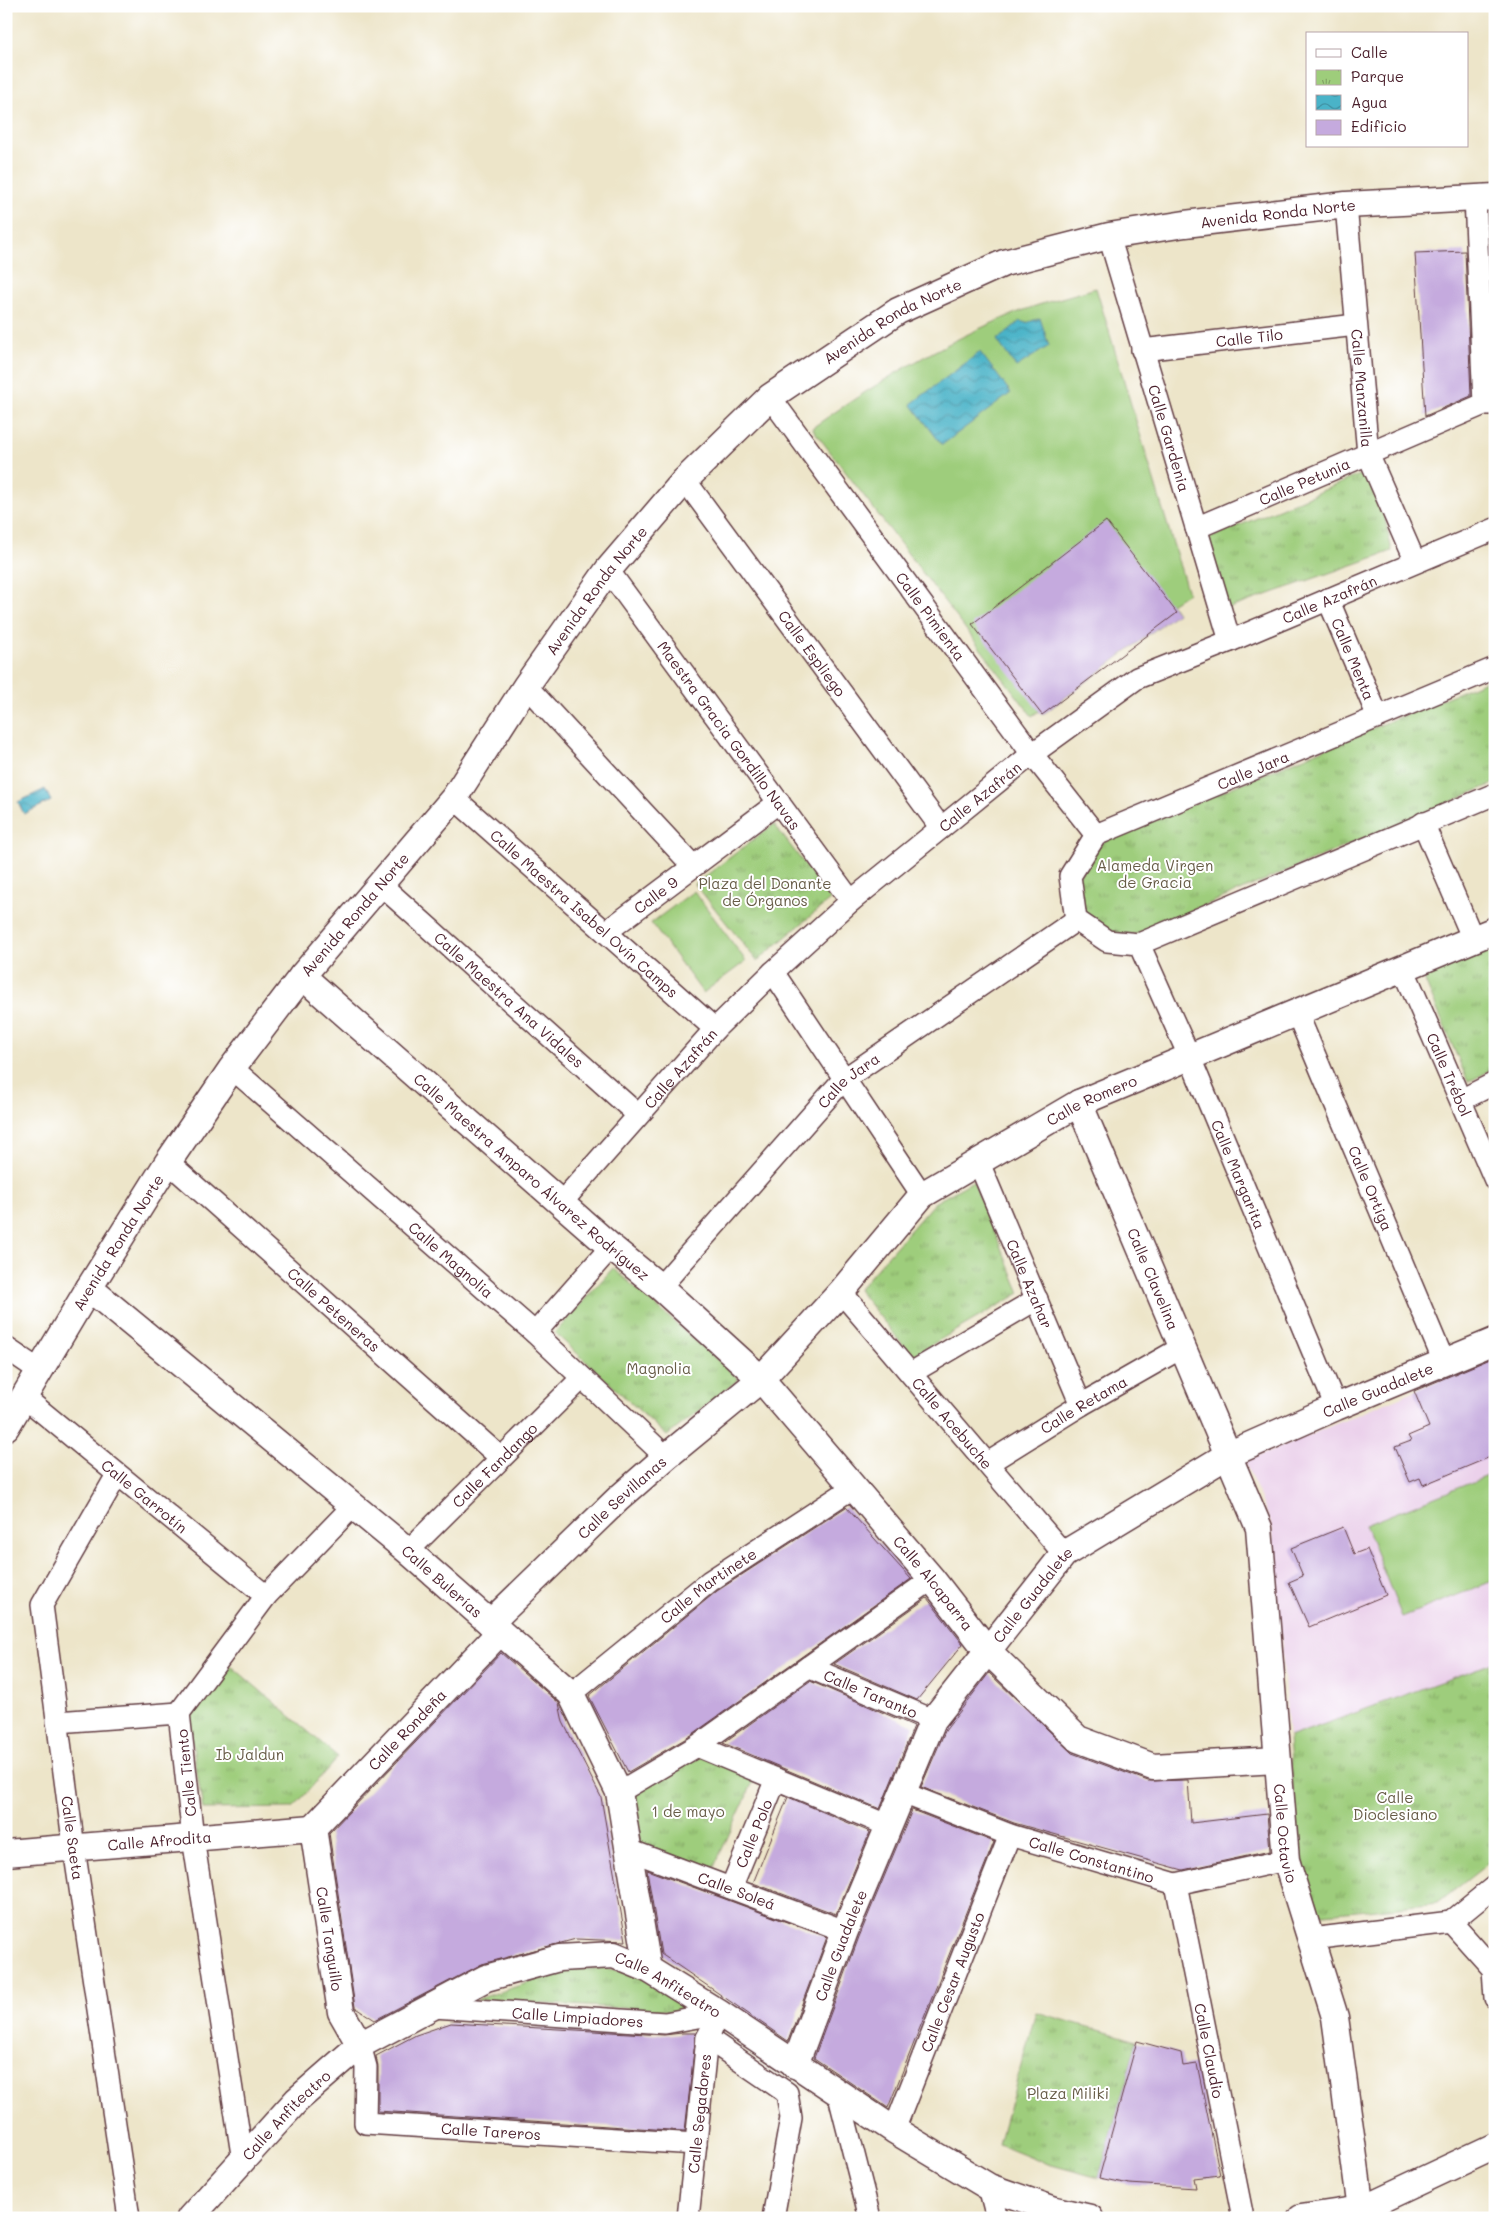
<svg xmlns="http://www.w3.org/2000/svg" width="1501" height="2224" viewBox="0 0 1501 2224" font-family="Mali,sans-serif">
<defs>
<pattern id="park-tufts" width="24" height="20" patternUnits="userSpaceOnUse" patternTransform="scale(1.25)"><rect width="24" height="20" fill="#9ecd7b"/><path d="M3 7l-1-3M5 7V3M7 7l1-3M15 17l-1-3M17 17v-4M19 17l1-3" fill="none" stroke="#83a665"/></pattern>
<pattern id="water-waves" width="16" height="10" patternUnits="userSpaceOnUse" patternTransform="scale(1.25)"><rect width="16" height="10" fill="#4ab3c8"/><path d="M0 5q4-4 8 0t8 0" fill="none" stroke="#4091a3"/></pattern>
</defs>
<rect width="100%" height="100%" fill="#fff"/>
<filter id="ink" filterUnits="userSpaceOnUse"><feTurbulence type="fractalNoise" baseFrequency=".02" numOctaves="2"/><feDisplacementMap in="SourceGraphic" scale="10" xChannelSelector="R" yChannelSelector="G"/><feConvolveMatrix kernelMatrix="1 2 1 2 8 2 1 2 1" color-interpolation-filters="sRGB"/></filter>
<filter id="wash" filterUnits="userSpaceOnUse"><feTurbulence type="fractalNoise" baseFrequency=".0096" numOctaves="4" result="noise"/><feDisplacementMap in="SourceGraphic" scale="20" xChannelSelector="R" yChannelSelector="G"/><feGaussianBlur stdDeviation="1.12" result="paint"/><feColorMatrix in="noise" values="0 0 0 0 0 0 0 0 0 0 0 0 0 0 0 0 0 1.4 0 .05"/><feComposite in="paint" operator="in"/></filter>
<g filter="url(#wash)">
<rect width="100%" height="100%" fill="#ede5c9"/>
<path fill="#ebd1eb" d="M1495 1357V1662L1289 1737 1272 1525 1245 1462Z"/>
<path fill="url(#park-tufts)" stroke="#747653" d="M1374 469 1392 551 1221 611 1200 542Z
M1495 677V783L1137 934H1108L1085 913 1078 877 1102 842Z
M774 824 831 899 757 961 695 884Z
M1495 945V1068L1468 1082 1423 976Z
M973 1181 1020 1293 912 1356 858 1290 934 1203Z
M613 1268 739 1379 667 1436 555 1333Z
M1495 1662V1858L1438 1903 1315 1915 1297 1841 1289 1737Z
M228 1663 338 1757 293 1808 203 1809 188 1717Z
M696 1751 754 1780 713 1869 630 1842 620 1798Z
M602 1968 632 1972 696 2012 475 2000 567 1970Z
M1036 2012 1137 2041 1099 2178 1048 2164 999 2144Z"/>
<path fill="#9ecd7b" stroke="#747653" d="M1096 288 1188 593 1171 604 1177 613 1042 715 1039 711 1032 716 812 428C876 383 943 342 1016 313 1041 303 1069 296 1096 288Z
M694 891 746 961 703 993 651 923Z
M1490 1475 1495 1487V1580L1402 1617 1365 1525Z"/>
<path fill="url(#water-waves)" stroke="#4a697a" d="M1040 318 1049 346 1016 367 997 340 1020 321 1026 323Z
M980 352 1011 393 942 445 911 404Z
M45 789 51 801 24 814 18 802Z"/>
<g id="blocks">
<path fill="#c5aade" d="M1490 250H1495V363Z
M1465 251 1471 396 1425 416 1415 253Z
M1106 521 1177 613 1042 715 972 624Z
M1495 1357V1455L1423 1485 1420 1478 1410 1482 1395 1447 1411 1441 1408 1436 1429 1427 1414 1391Z
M846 1507 911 1579 690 1736 628 1772 589 1696 717 1591Z
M1343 1527 1354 1554 1367 1549 1386 1595 1309 1627 1289 1582 1303 1576 1291 1548Z
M927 1598 963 1644 917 1700 834 1664Z
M501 1653 559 1703 563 1722 601 1797 626 1941 576 1939 482 1964 375 2020 355 2007 329 1833Z
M989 1673 1072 1753 1148 1781 1188 1780 1191 1823 1267 1814 1270 1851 1183 1870 1014 1823 921 1787 945 1731Z
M810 1681 914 1726 880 1809 723 1743Z
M788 1797 870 1832 836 1914 753 1883Z
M912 1810 994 1842 888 2108 814 2058 859 1937Z
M647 1870 827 1937 788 2041 661 1954Z
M451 2023 664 2035 682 2033H696L685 2131 378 2111V2067L376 2056 416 2035Z
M1137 2041 1181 2053 1183 2066 1197 2064 1220 2175 1194 2178 1196 2188 1129 2184 1099 2178Z"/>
</g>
</g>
<g filter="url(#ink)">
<use href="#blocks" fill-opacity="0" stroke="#623d43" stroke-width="1"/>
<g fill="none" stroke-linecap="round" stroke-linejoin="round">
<defs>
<g id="minor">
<path d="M1475 197 1484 404"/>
<path id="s1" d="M1346 205 1368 454 1415 562"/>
<path id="s2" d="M1109 236 1230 641"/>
<path id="s3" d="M1142 350 1356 325"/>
<path id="s4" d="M770 397 1032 754 1096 835"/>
<path id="s5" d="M685 480 941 828"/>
<path id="s6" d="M1196 528 1484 404H1495"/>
<path id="s7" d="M608 570 851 901"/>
<path id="s8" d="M1328 599 1378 717"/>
<path d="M1495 668 1096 835 1070 876 1076 920 1107 941 1139 944 1495 794"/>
<path d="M526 686 693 866"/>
<path id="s9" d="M454 798 715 1029"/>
<path d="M1423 823 1473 939"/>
<path id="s10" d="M381 885 638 1115"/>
<path id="s11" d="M606 932 779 802"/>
<path id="s12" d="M1139 944 1190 1058 1336 1407"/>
<path id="s13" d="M1403 968 1495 1180"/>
<path d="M773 972 922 1195"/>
<path id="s14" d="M1297 1013 1444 1362"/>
<path id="s15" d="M232 1068 535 1333 666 1457"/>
<path d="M1461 1100 1495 1083"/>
<path id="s16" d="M168 1162 501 1458"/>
<path id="s17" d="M979 1163 1081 1405"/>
<path id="s18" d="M561 1203 715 1029 773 972 851 901 941 828 1032 754 1137 678 1230 641 1495 529"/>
<path id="s19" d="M660 1287 843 1080 1076 920"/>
<path id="s20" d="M841 1292 1064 1554"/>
<path d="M535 1333 611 1247"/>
<path d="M6 1348 40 1371"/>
<path d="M911 1373 1037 1299"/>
<path id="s21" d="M24 1397 266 1596"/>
<path id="s22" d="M988 1463 1081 1405 1181 1348"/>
<path id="s23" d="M117 1475 42 1605 74 1848 129 2218"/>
<path id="s24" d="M408 1551 582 1378"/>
<path id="s25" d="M808 1667 933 1720"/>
<path id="s26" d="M571 1694 710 1581 854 1487"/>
<path d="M57 1722 179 1713"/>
<path d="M697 1746 889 1826"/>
<path d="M619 1792 697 1746 932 1579"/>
<path id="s27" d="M903 1793 1010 1835 1176 1884 1286 1860"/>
<path id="s28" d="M629 1850 845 1931"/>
<path id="s29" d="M1176 1884 1243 2218"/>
<path id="s30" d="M731 1888 776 1779"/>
<path d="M1451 1922 1493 1969 1495 1998"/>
<path d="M1311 1939 1451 1922 1495 1886"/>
<path id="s31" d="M434 2007 665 2023 719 2013"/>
<path d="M707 2038 787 2093 791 2118 773 2218"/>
<path id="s32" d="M360 2045 366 2067 365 2123 696 2144"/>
<path d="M838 2092 870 2218"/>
<path id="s33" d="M894 2130 1010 1835"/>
<path d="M243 2161 193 1838 179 1713 266 1596 353 1506"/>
<path d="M989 2187 997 2218"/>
<path id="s34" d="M688 2218 707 2038 712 2028"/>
</g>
<g id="tertiary">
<path id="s35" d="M302 976 611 1247 660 1287 761 1379 932 1579 987 1650 1078 1739 1153 1767 1277 1760"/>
<path id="s36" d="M1079 1103 1259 1528 1286 1860 1335 2017 1361 2209"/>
<path id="s37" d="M89 1288 408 1551 571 1694 619 1792 648 1969"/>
<path id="s38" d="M6 1427 89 1288 168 1162 232 1068 302 976 454 798 526 686 608 570 685 480 770 397 898 311 1004 263 1109 236 1185 224 1346 205 1495 197"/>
<path id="s39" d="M490 1623 618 1499 666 1457 761 1379 841 1292 922 1195 1079 1103 1495 930"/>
<path id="s40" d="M313 1828 500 1632"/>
<path id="s41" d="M313 1828 341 2012 360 2045"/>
<path id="s42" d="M6 1853 313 1828"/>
<path id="s43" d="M795 2065 845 1931 933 1720 1064 1554 1228 1455 1336 1407 1495 1341"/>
<path id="s44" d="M190 2218 297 2100 360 2045 486 1978 559 1958 614 1955 648 1969 719 2013 894 2130 989 2187 1055 2210 1090 2218"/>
<path d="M1301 2218 1361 2209 1495 2146"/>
</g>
</defs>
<use href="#minor" stroke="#623d43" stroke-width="24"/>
<use href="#tertiary" stroke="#623d43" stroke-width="29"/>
<use href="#minor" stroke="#fff" stroke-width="21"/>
<use href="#tertiary" stroke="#fff" stroke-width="26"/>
</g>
</g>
<g text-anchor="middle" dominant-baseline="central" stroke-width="4" stroke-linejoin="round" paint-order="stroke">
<g font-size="15" fill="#4a1f2b" stroke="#fff">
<text stroke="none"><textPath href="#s38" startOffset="1836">Avenida Ronda Norte</textPath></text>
<text stroke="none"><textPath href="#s38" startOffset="1431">Avenida Ronda Norte</textPath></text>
<text stroke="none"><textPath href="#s3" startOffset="108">Calle Tilo</textPath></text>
<text stroke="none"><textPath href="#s1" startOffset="184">Calle Manzanilla</textPath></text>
<text stroke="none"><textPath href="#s2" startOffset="211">Calle Gardenia</textPath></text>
<text stroke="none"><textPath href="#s6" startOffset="118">Calle Petunia</textPath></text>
<text stroke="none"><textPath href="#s38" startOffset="1026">Avenida Ronda Norte</textPath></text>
<text stroke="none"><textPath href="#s18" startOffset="990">Calle Azafrán</textPath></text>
<text stroke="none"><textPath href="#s4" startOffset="272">Calle Pimienta</textPath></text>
<text stroke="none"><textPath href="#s5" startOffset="215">Calle Espliego</textPath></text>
<text stroke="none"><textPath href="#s8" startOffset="65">Calle Menta</textPath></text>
<text stroke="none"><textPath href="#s7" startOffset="205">Maestra Gracia Gordillo Navas</textPath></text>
<text transform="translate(1253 770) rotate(-23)">Calle Jara</text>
<text stroke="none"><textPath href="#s18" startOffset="585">Calle Azafrán</textPath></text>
<text stroke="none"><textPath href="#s11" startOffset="62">Calle 9</textPath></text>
<text stroke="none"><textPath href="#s9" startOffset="174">Calle Maestra Isabel Ovín Camps</textPath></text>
<text stroke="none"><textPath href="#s38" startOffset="621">Avenida Ronda Norte</textPath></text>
<text stroke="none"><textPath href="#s10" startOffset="172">Calle Maestra Ana Vidales</textPath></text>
<text stroke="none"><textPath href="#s18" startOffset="180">Calle Azafrán</textPath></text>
<text stroke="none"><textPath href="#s13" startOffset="116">Calle Trébol</textPath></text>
<text stroke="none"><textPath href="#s19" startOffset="280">Calle Jara</textPath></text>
<text stroke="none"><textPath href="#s39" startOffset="804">Calle Romero</textPath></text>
<text stroke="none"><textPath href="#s12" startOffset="251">Calle Margarita</textPath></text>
<text stroke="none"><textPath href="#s35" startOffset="305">Calle Maestra Amparo Álvarez Rodríguez</textPath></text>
<text stroke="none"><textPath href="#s14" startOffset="190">Calle Ortiga</textPath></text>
<text stroke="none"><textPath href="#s38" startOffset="216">Avenida Ronda Norte</textPath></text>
<text stroke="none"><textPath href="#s15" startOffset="291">Calle Magnolia</textPath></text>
<text stroke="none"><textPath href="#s36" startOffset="191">Calle Clavelina</textPath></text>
<text stroke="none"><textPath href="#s17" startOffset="131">Calle Azahar</textPath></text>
<text stroke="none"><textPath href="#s16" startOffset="222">Calle Peteneras</textPath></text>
<text stroke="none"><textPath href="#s43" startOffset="938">Calle Guadalete</textPath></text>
<text stroke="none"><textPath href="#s22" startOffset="112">Calle Retama</textPath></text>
<text stroke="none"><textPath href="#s20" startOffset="172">Calle Acebuche</textPath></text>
<text stroke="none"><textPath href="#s24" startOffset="122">Calle Fandango</textPath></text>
<text stroke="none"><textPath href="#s21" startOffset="156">Calle Garrotín</textPath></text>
<text stroke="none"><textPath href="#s39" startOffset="182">Calle Sevillanas</textPath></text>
<text stroke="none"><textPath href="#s37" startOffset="459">Calle Bulerías</textPath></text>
<text stroke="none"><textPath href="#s35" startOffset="878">Calle Alcaparra</textPath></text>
<text stroke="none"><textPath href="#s26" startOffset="175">Calle Martinete</textPath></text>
<text stroke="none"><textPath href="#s43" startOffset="532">Calle Guadalete</textPath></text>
<text stroke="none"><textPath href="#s25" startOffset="68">Calle Taranto</textPath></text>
<text stroke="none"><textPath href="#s40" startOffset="136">Calle Rondeña</textPath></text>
<text transform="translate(186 1773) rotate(-96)">Calle Tiento</text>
<text stroke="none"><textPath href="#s36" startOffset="768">Calle Octavio</textPath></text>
<text stroke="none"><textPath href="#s30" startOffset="59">Calle Polo</textPath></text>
<text stroke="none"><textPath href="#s23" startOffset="385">Calle Saeta</textPath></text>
<text stroke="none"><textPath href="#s42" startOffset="154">Calle Afrodita</textPath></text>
<text stroke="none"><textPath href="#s27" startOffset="200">Calle Constantino</textPath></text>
<text stroke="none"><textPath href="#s28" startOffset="115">Calle Soleá</textPath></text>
<text stroke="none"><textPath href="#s41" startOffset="112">Calle Tanguillo</textPath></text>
<text stroke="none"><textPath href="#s43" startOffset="128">Calle Guadalete</textPath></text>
<text stroke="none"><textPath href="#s33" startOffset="159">Calle Cesar Augusto</textPath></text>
<text stroke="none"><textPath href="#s44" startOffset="578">Calle Anfiteatro</textPath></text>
<text stroke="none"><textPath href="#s31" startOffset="144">Calle Limpiadores</textPath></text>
<text stroke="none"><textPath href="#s29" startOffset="170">Calle Claudio</textPath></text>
<text stroke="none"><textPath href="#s34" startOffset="105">Calle Segadores</textPath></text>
<text stroke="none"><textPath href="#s44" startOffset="141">Calle Anfiteatro</textPath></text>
<text stroke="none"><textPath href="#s32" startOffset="205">Calle Tareros</textPath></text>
</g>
<g font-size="15" fill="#675c47" stroke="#fff">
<text x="1155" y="865">Alameda Virgen<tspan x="1155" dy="17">de Gracia</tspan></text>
<text x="765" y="883">Plaza del Donante<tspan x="765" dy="17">de Órganos</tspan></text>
<text x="659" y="1368">Magnolia</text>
<text x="250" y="1754">Ib Jaldun</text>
<text x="1395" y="1797">Calle<tspan x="1395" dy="17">Dioclesiano</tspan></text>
<text x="688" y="1811">1 de mayo</text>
<text x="1068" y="2093">Plaza Miliki</text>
</g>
</g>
<rect width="1501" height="2224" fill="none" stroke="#fff" stroke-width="25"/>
<rect x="1306" y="32" width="162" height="115" fill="#ffffff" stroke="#b7a5aa"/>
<rect x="1316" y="49" width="25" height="8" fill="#ffffff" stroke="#b7a5aa"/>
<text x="1351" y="58" font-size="15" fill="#4a1f2b">Calle</text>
<rect x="1316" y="70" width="25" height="15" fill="url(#park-tufts)" stroke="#b7a5aa"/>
<text x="1351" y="82" font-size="15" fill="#4a1f2b">Parque</text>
<rect x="1316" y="95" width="25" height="15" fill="url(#water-waves)" stroke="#b7a5aa"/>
<text x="1351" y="108" font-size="15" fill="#4a1f2b">Agua</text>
<rect x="1316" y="120" width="25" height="15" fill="#c5aade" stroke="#b7a5aa"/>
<text x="1351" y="132" font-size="15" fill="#4a1f2b">Edificio</text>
</svg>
